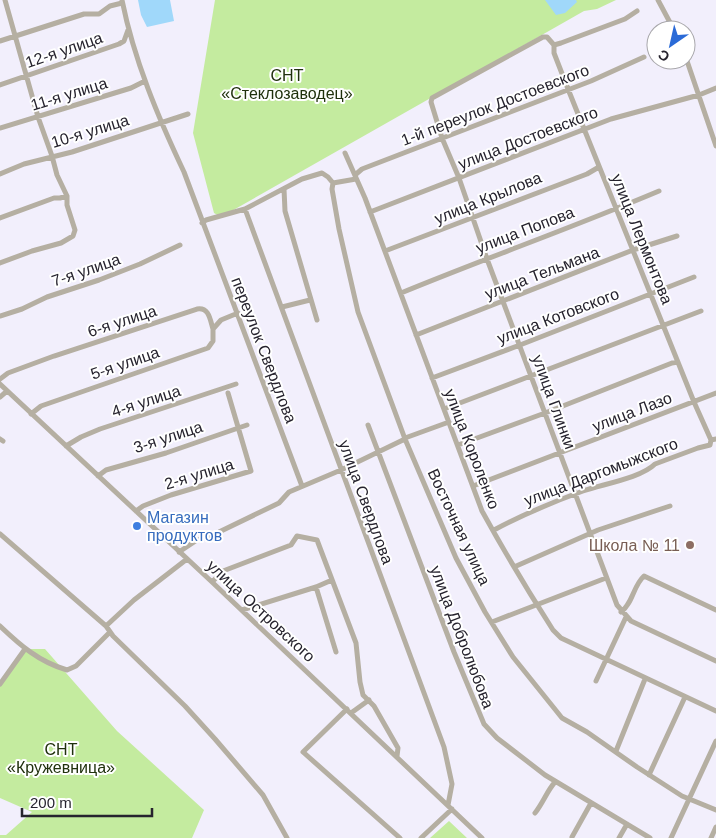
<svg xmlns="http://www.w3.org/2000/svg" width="716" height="838" viewBox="0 0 716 838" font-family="Arial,sans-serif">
<rect width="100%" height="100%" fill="#f2effc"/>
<path fill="#c4eb9f" d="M215 0H616L597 9 584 11 221 217 214 213 193 133Z
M25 649H45L117 731 204 810 192 838H0V835H6L32 812 0 798V686Z
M449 821 467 838H430Z"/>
<path fill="#a0d8fa" d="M138 0H170L174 21 147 27 141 15Z
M545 0H576L577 2 565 13 556 15Z"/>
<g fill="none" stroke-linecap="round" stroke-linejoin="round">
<path stroke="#b5afa2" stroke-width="5" d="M122 0C134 60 158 117 184 172L302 486
M658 0 674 30
M637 11 625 19 561 43 554 45 547 37H543L432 98 431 102 442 138 459 178 487 259 617 605 631 621 716 661
M0 41 84 14H99L110 6 122 3
M554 45V53L568 89 694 402 711 440
M686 58 716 146
M0 85 119 44 124 41 128 30
M0 128 131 88 145 81
M345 153 365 198 482 511C504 551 528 591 553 630L561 638 716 711
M0 174 24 164 72 152 188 114
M355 175 362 169 591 81 644 57
M333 183 332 189 339 229 358 312 405 439 456 558 485 612 513 657 562 718 587 732 637 767 682 796 716 810
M284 189 285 211 317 320
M245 209 444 747 452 784 448 805
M370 212 611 119 699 95 716 88
M0 218 54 198H60L67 196
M202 223 206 220 245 209 302 179 322 173 328 177 333 183 356 179
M385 251 587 174 599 167
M0 263 32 251 61 243 73 236 75 230 67 205V196L57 175 52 156 38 117 5 0
M401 293C486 258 574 227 659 191
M282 307 310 300
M0 316 22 309 47 297 99 280 140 264 180 245
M416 335 633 250 677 236
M432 378 520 345 694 277
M0 379 8 373 54 356 197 309C209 307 210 319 213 329L221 320 238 313
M0 384 212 582 482 838
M0 397 7 391
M444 409 701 311
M31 414 41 406 208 348 213 341V329
M368 425 454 652 484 724 497 738 545 775 650 838
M405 438 449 422
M0 439 3 441
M458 445 545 413 672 363 678 362
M66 446 81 437 100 429 236 384
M98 476 106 470 166 453 247 425
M473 486 716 393
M136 511 143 506 171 495 251 471 228 393
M494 530C522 515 553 502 583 491 603 484 641 478 655 464L698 448 710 445 711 440 716 439
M0 534 106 626 113 636 185 706 215 739 263 795 287 838
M179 552 197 540 219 532 279 503 289 492 341 470 405 439
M514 567 598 530 670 506
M212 582 223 571 291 545 297 536 317 540 356 643 360 682 363 695 374 706 398 748 397 756
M316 587 336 652
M242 610 316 587 332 580
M621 612C633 603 633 586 644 576L716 610
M492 622 606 578
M0 626C20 645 39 662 67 670L76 666 110 632
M106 626 134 600 187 559
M596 681 626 617
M0 684 25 649
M347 709 303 752 400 838
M351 713 369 700
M616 751 645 679
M649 775 685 697
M535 813C543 803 547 791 555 782
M572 837 591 803
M421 838 452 809
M619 838 627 824
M671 838 716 741
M711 838 716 827"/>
</g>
<circle fill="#3f7fe0" stroke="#fff" stroke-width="2" cx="137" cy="526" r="5"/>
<circle fill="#8d6e63" stroke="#fff" stroke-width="2" cx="690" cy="545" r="5"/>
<g text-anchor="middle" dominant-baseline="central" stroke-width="4" stroke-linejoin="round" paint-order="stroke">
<g font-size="16" fill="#26232e" stroke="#fff">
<text transform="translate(64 50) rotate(-19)">12-я улица</text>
<text transform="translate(69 94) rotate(-17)">11-я улица</text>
<text transform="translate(495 105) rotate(-21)">1-й переулок Достоевского</text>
<text transform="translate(90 131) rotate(-17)">10-я улица</text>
<text transform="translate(528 138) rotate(-21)">улица Достоевского</text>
<text transform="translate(488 198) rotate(-22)">улица Крылова</text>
<text transform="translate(525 230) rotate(-21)">улица Попова</text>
<text transform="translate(642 239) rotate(68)">улица Лермонтова</text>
<text transform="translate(86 270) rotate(-19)">7-я улица</text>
<text transform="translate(542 273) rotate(-21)">улица Тельмана</text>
<text transform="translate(558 316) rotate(-21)">улица Котовского</text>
<text transform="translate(122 321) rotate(-18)">6-я улица</text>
<text transform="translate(264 350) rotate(69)">переулок Свердлова</text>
<text transform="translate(125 363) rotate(-19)">5-я улица</text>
<text transform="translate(146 401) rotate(-18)">4-я улица</text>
<text transform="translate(554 402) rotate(70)">улица Глинки</text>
<text transform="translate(632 412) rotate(-21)">улица Лазо</text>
<text transform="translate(168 437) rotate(-18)">3-я улица</text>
<text transform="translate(472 449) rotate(69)">улица Короленко</text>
<text transform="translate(601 472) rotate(-21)">улица Даргомыжского</text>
<text transform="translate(199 474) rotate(-17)">2-я улица</text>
<text transform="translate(366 502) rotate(70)">улица Свердлова</text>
<text transform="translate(459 527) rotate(65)">Восточная улица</text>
<text transform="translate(261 611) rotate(43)">улица Островского</text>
<text transform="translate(462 637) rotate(69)">улица Добролюбова</text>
</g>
<g font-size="16" fill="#20310d" stroke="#fff">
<text x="287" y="75">СНТ<tspan x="287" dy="18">«Стеклозаводец»</tspan></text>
<text x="61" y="749">СНТ<tspan x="61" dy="18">«Кружевница»</tspan></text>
</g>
<g font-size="16" fill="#366cbe" stroke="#fff" text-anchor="start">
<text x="147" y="517">Магазин<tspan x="147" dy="18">продуктов</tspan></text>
</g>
<g font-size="16" fill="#785e54" stroke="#fff" text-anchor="end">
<text x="680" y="545">Школа № 11</text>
</g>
</g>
<g transform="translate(671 45) rotate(214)"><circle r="24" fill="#ffffff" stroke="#a8a7ab"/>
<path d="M0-4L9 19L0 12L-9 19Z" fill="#2a6ad7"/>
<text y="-8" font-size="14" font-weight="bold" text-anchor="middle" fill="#26232e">С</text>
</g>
<path d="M22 808v8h130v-8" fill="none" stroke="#26232e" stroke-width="2.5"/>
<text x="30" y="808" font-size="15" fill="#26232e" stroke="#ffffff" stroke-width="4" paint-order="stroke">200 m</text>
</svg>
